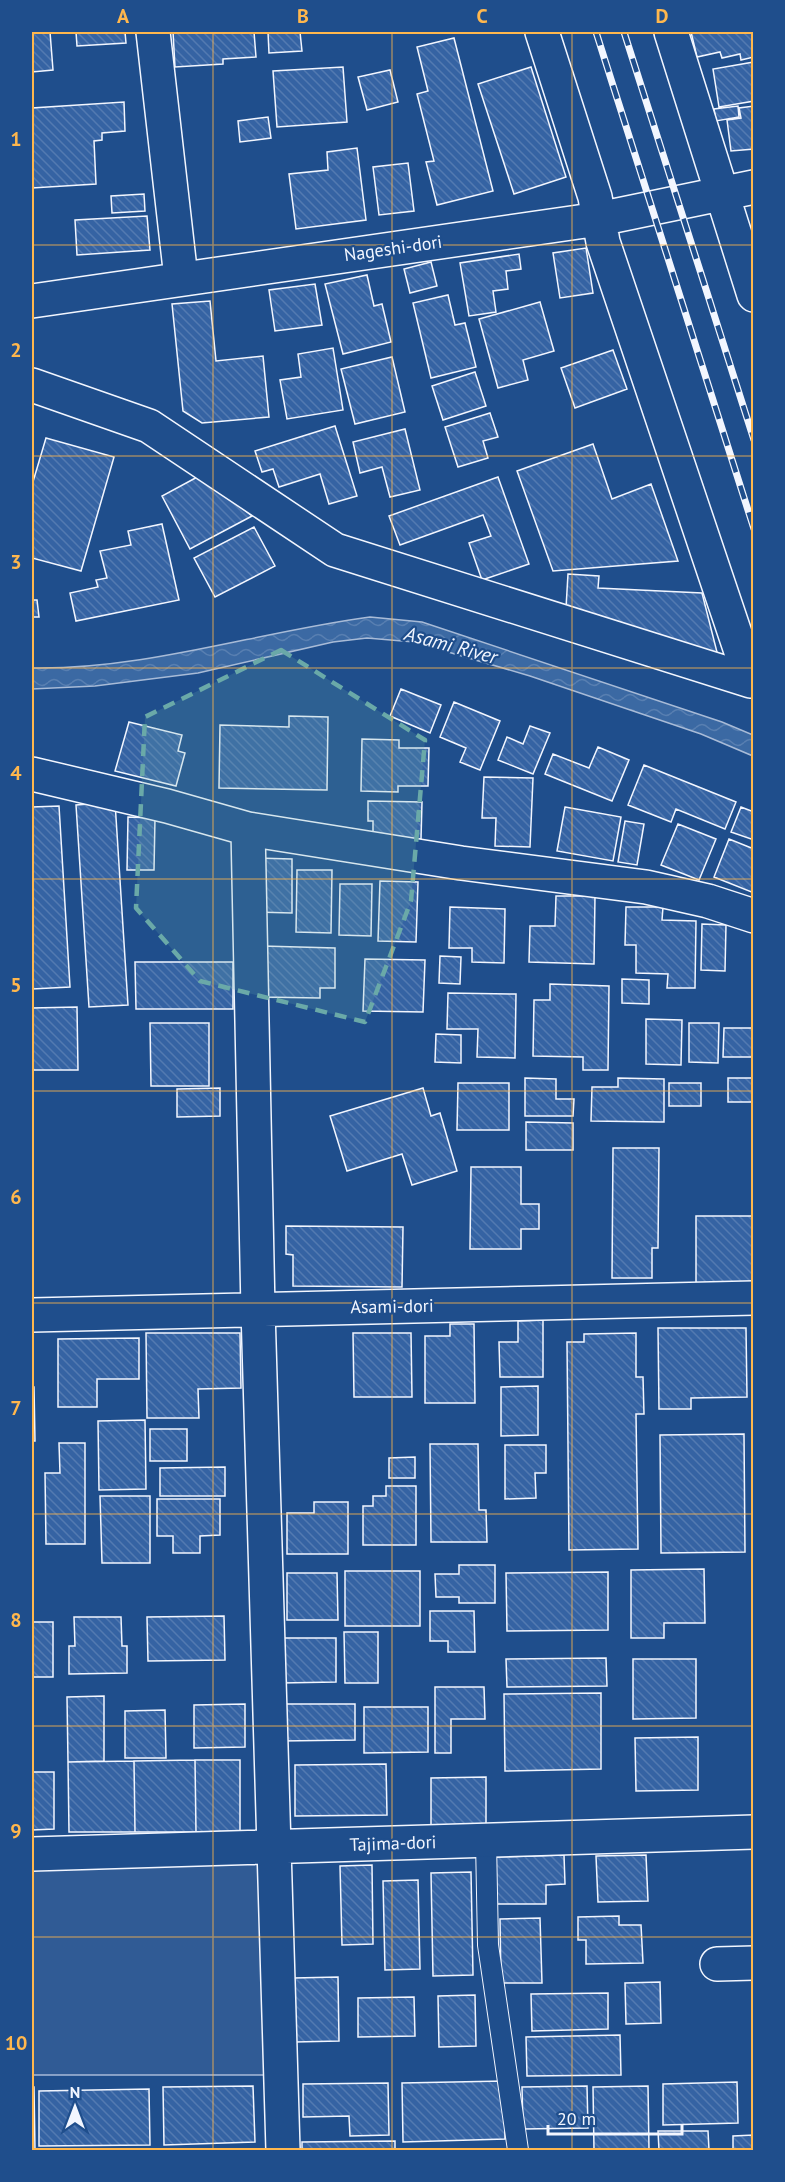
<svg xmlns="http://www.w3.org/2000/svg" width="785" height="2182" viewBox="0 0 785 2182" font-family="'PT Sans',sans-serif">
<defs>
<pattern id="water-waves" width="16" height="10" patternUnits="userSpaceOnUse" patternTransform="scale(1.5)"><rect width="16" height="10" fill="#3b69a3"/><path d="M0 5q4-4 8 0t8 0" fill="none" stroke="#587fb1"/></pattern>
<pattern id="building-back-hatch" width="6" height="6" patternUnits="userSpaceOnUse" patternTransform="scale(1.5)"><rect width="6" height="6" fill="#3563a3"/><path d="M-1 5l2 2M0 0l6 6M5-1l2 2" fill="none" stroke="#537ab1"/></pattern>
</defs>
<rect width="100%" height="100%" fill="#1f4e8c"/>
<path fill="#305b95" stroke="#a8bbd7" stroke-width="1.5" d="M262 1860 269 2075H32V1867Z"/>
<path fill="url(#water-waves)" stroke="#a8bbd7" stroke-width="1.5" d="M370 617 422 622 722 722 753 735V756L701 734 530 676 414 642 367 638 333 642 198 673 95 686 32 689V668C146 670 257 632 370 617Z"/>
<path fill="url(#building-back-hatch)" stroke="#f2f6ff" stroke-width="1.5" d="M32 32H50L53 70 32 72Z
M76 32H125L126 43 77 46Z
M173 32H254L256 57 223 59V64L175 67Z
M268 32H300L302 51 269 53Z
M691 32H754V57L741 60 740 54 722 58 720 52 697 57Z
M454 38 493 191 437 205 426 162 434 161 417 94 428 91 417 47Z
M754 62V101L719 107 713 69Z
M343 67 347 122 277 127 273 71Z
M531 67 566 177 514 194 478 84Z
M390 70 398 102 367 110 358 77Z
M124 102 125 131 102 133V140L94 141 96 184 32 188V108Z
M738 106 739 117 716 121 714 109Z
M754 106V149L731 151 727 120 741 118 739 108Z
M268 117 271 138 240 142 238 121Z
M357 148 366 220 296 229 289 174 328 170 327 152Z
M408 163 414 211 379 215 373 167Z
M144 194 145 211 112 213 111 196Z
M147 216 150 250 77 255 75 220Z
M586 248 593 293 560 298 553 253Z
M519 254 521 269 506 271 508 289 493 291 496 312 469 316 460 263Z
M431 262 437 286 410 293 404 269Z
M367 275 374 306 382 304 391 342 343 354 325 284Z
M315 284 322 325 275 331 269 290Z
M448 295 455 325 465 323 476 367 431 378 413 303Z
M210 301 216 361 263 356 269 417 202 423 183 411 172 304Z
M540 302 554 351 523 360 528 380 498 388 479 319Z
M333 348 343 410 287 419 280 380 301 377 298 354Z
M613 350 627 389 575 408 561 368Z
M392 357 405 412 355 424 341 369Z
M475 372 486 406 443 420 432 386Z
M490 413 498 437 483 441 488 458 458 467 445 427Z
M335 426 357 496 329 504 320 474 279 487 273 469 262 472 255 451Z
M405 429 420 490 390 497 382 467 360 473 353 442Z
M46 438 114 457 81 571 32 558V485Z
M593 444 612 499 651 484 678 561 553 571 517 471Z
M201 475 252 516 190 549 162 496Z
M498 477 529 564 482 580 469 543 491 536 483 515 400 545 389 516Z
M162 524 179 600 76 621 70 593 98 587 96 580 107 578 100 551 131 545 128 531Z
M254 527 275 566 215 597 194 558Z
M568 574 599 576 598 588 702 593 719 660 566 608Z
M32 600H37L39 617H32Z
M401 689 441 705 430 733 390 716Z
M454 702 500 721 480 770 460 762 466 748 440 737Z
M289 716 328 717 327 790 219 788 220 725 289 727Z
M129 722 182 735 178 751 185 753 176 786 115 771Z
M530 726 550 733 533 774 498 760 507 737 523 744Z
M362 739 399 740V748H429L428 786H398V792L361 791Z
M598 747 629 760 612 801 545 774 553 754 589 768Z
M644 765 736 802 725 829 676 809 671 822 628 805Z
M484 777 533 778 530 847 495 846 496 818H482Z
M368 801 422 802 421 839 373 838V821H368Z
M115 802 128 1005 89 1007 76 805Z
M59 806 70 987 32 989V807Z
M565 807 621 817 613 861 557 851Z
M741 807 754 812V840L731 832Z
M128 817 155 818 154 870H127Z
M625 821 644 824 637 865 618 862Z
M678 824 716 839 699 880 661 865Z
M729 839 754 849V893L714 877Z
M255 858 292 859V913L254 912Z
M297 870H332L331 933 296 932Z
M380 881 418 882 416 942 378 941Z
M340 884H372L371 936 339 935Z
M556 896H595L594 964 529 962 530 926H555Z
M450 907 505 909 504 963 472 962V948H449Z
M626 907H663L662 920 696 921 695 988H667L668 974 636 973V945H625Z
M702 924 726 925 725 971 701 970Z
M262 946 335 948V988H320V998L260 997Z
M440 956 461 957 460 984 439 983Z
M365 959 425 960 423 1012 363 1011Z
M135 962H233V1009H136Z
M622 979 649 980V1004L622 1003Z
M550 984 609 986 608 1070H583V1057L533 1056 534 1000H550Z
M448 993 516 994 515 1058 477 1057 478 1029H447Z
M77 1007 78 1070H32V1008Z
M646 1019 682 1020 681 1065 646 1064Z
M150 1023H209V1086H151Z
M689 1023H719L718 1063 689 1062Z
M724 1028H754V1057H723Z
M436 1034 461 1035V1063L435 1062Z
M525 1078 556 1079V1099H574L573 1116H525Z
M618 1078 664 1079V1122L591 1121 592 1087H618Z
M728 1078H753L752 1102H728Z
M458 1083H509V1130H457Z
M669 1083H701V1106H669Z
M220 1088V1116L177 1117V1089Z
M423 1088 431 1116 440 1113 457 1171 412 1185 402 1154 347 1171 330 1116Z
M526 1122 573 1123V1150H526Z
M613 1148H659L658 1248H652V1278H612Z
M471 1167H521V1204H539V1229H521V1249H470Z
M696 1216H753L752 1284 696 1283Z
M286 1226 403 1227 402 1287 293 1286V1255L286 1254Z
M543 1320V1377H500L499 1342H518V1321Z
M450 1324H474L475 1403H425V1336H450Z
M658 1328H746L747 1397 691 1398V1409H659Z
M146 1333H240L241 1388 198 1389 199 1418H147Z
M353 1333H411L412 1397H354Z
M636 1333V1377H643L644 1414H636L638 1549 569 1550 567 1342H584V1334Z
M139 1338V1379H97V1407H58V1339Z
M538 1386V1435L501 1436V1387Z
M32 1387H34L35 1441H32Z
M145 1420 146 1489 99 1490 98 1421Z
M150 1429H187V1461H150Z
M744 1434 745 1552 661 1553 660 1435Z
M59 1443H85V1544H46L45 1473H60Z
M430 1444H478L479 1510H486L487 1542H431Z
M505 1445H546V1473H535L536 1498 505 1499Z
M415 1457V1478H389V1458Z
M225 1467V1496H160V1468Z
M386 1486H416V1545H363V1506H373V1496H386Z
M100 1496H150V1563H102Z
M157 1499H220V1535L200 1536V1553H173V1536H157Z
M314 1502H348V1554H287V1513H314Z
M459 1565H495V1603H459V1597H436L435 1574H459Z
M704 1569 705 1623H664V1638H631V1570Z
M345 1571H420V1626H345Z
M608 1572V1630L507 1631 506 1573Z
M287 1573H337L338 1620H287Z
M430 1611H474L475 1652H448V1641H430Z
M224 1616 225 1660 148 1661 147 1617Z
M74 1617H121L122 1646H127V1673L69 1674V1646H75Z
M32 1622H53V1677H32Z
M344 1632H378V1683H345Z
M280 1638H336V1682L281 1683Z
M606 1658 607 1686 507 1687 506 1659Z
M633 1659H696V1718L633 1719Z
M435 1687H484L485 1719H451V1753H435Z
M601 1693V1769L505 1771 504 1694Z
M104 1696V1761L68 1762 67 1697Z
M245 1704V1747L194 1748V1705Z
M281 1704H355V1740L281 1741Z
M364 1707H428V1752L364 1753Z
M165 1710 166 1758H125V1711Z
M698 1737V1790L636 1791 635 1738Z
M195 1760H240V1831L196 1832Z
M195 1760 196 1832H135L134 1761Z
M134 1761 135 1832H69L68 1762Z
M386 1764 387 1815 295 1816V1765Z
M32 1772H54V1829L32 1830Z
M486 1777V1825L431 1826V1778Z
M564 1855 565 1884 546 1885V1904H496V1857Z
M646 1855 648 1901 598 1902 596 1856Z
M372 1865 373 1944 342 1945 340 1866Z
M471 1872 473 1975 433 1976 431 1873Z
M418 1880 420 1969 385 1970 383 1881Z
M619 1916V1925H641L643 1963 586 1964V1940H578V1917Z
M540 1918 542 1983H501L500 1919Z
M338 1977 339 2041 295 2042 294 1978Z
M660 1982 661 2023 626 2024 625 1983Z
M608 1993V2029L532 2031 531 1994Z
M475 1995 476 2046 439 2047 438 1996Z
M414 1997 415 2036 358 2037V1998Z
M620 2035 621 2075 527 2076 526 2037Z
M504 2081 505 2139 403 2142 402 2083Z
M737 2082 738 2123 663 2125V2084Z
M388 2083 389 2135 350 2136 349 2116 303 2117V2084Z
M253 2086 255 2142 164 2145 163 2087Z
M587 2086 588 2128 523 2129 522 2087Z
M648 2086 649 2150H594L593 2087Z
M32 2087H34L35 2150H32Z
M149 2089 150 2145 39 2146V2091Z
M658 2131H708L709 2150H659Z
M754 2135V2150H733V2136Z
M395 2141V2150H302V2142Z"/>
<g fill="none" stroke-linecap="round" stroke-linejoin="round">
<defs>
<path id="lane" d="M486 1841 488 1945 518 2150"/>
<path id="street" d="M153 32 181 278
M542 32 595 197 603 242 751 681
M671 32 754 295
M32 301 599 219 754 187
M32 385 149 426 335 550 751 681
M32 774 167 806 248 829 461 863 646 887 708 901 754 916
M248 829 258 1310 283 2150
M32 1315 754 1298
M32 1854 754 1832
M717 1964 754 1963"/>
</defs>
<use href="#lane" stroke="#f2f6ff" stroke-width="22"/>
<use href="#street" stroke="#f2f6ff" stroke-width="36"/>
<use href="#lane" stroke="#1f4e8c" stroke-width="20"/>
<use href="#street" stroke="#1f4e8c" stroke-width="33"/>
<defs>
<path id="rail" d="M596 32 754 529
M624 32 754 440"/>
</defs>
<use href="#rail" stroke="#f2f6ff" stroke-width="7"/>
<use href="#rail" stroke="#1f4e8c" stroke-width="4.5" stroke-dasharray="14" stroke-linecap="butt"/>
</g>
<path fill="#6aa9a8" fill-opacity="0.2" stroke="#6aa9a8" stroke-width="4.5" stroke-dasharray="12 8" stroke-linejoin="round" d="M281 650 425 740 411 901 365 1022 200 981 136 908 145 717Z"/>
<path fill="none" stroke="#ffb74d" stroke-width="1.5" stroke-opacity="0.55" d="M213 32V2150M392 32V2150M572 32V2150M32 245H754M32 456H754M32 668H754M32 879H754M32 1091H754M32 1303H754M32 1514H754M32 1726H754M32 1937H754"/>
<g text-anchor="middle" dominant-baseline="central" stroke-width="4.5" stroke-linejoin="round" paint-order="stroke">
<g font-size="18" fill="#f2f6ff" stroke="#1f4e8c">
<text transform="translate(393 248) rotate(-8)">Nageshi-dori</text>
<text transform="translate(392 1306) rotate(-1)">Asami-dori</text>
<text transform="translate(393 1843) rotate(-2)">Tajima-dori</text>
</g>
<g font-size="20" font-style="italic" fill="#f2f6ff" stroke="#1f4e8c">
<text transform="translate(451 645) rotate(15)">Asami River</text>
</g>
</g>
<rect width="785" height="2182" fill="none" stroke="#1f4e8c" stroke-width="66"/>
<g transform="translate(75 2107)" stroke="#1f4e8c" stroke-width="4.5" paint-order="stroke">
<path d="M0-4.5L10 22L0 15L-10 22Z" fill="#f2f6ff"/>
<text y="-9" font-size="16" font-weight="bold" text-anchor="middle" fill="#f2f6ff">N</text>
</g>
<path d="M548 2125v9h134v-9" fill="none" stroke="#f2f6ff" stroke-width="3"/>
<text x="557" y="2125" font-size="18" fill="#f2f6ff" stroke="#1f4e8c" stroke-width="4.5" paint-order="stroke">20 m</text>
<rect x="33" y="33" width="719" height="2116" fill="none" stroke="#ffb74d" stroke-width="2"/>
<g font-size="20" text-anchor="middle" font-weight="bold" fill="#ffb74d">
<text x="123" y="23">A</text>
<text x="303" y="23">B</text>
<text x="482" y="23">C</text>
<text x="662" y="23">D</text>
<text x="16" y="146">1</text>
<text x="16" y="357">2</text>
<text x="16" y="569">3</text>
<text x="16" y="780">4</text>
<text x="16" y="992">5</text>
<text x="16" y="1204">6</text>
<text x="16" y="1415">7</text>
<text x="16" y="1627">8</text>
<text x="16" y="1838">9</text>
<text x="16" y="2050">10</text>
</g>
</svg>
